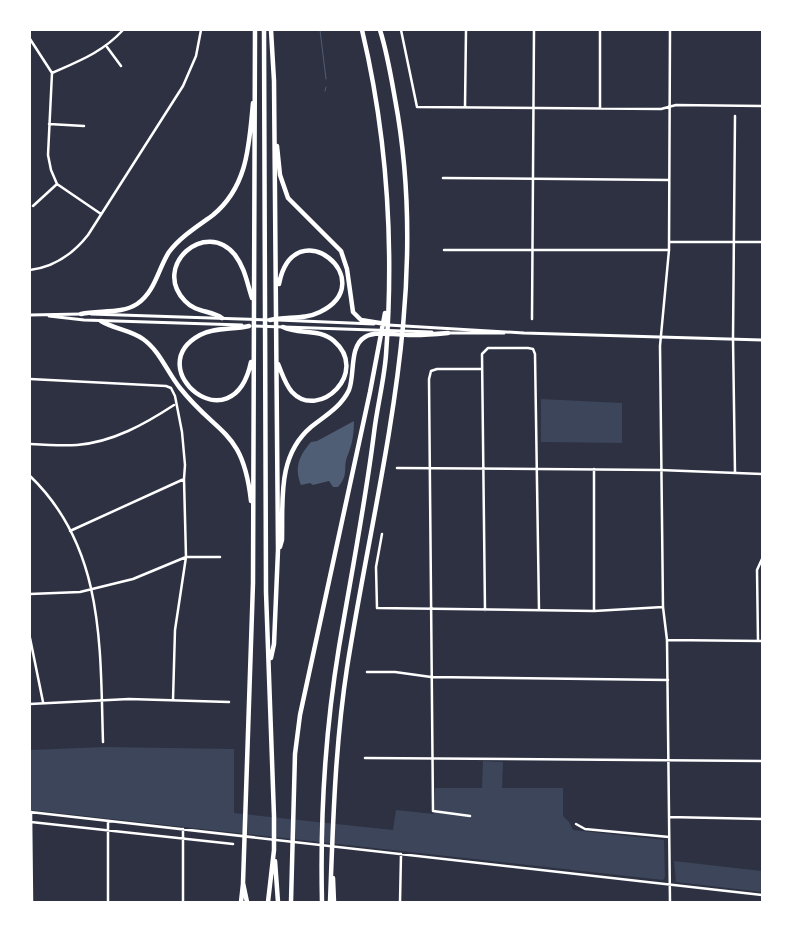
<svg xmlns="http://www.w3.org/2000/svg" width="792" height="932" viewBox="0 0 792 932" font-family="Inter,sans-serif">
<rect width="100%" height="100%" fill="#2d3142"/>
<path fill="#3c4559" d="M541 399 622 403V443L541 442Z
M105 747 234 749V813L393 830 396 810 434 814 435 788H482L483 761 503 762 502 788H563V816L569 822 573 830 664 840 665 877 663 880 30 810V750Z
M674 861 762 871V892L676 882Z"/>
<path fill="#4f5d75" d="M354 421C354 434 352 446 347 457 343 468 349 475 338 487H333L329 481 313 485 310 483 301 485C294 467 299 456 311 442L317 441Z"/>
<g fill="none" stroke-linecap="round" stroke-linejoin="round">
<path stroke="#4f5d75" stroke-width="1" d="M320 30 326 79
M325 91 326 87"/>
<path stroke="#fff" stroke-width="2.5" d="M401 30 417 107 661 109 676 105 762 106
M670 30 669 250 660 346 663 607 667 640 670 902
M30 39 52 73 48 155 51 170 57 184 101 214
M107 47 121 66
M52 73C79 61 103 52 123 30
M465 107 466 30
M600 108V30
M735 116 733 339 735 473
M49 124 84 126
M443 178 668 180
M33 206 57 184
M669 242H762
M444 250H669
M30 270C54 267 73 254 88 235L183 86 196 56 201 30
M532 319 534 30
M30 379 166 386 171 388 175 396 182 432 185 465 184 479 186 557 175 630 173 700
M30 444C46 445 62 446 77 445 113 442 145 424 174 405
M397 468 660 470 762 474
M594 469V611
M30 476C105 548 100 647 103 742
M70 531 184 479
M382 534 376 567 377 608 594 611 663 607
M30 594 80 592 133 579 186 557H220
M485 610 482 354 488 348H528L533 349 535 354 539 610
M30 638 43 702
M667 640 762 641
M758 641 757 570 762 559
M367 672H395L431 677 668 680
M30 704 129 699 229 702
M365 758 762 761
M30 812 762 895
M31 812 32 902
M470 816 433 811 429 379 431 371 437 369H482
M669 817 762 819
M108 821V902
M31 822 233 844
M576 824 585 829 669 837
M183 829V902
M400 902 401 854"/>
<path stroke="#fff" stroke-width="3" d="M91 314 272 320
M30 315 82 314
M49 316 84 320 242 325
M278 320 374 324
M388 325 524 333 762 340
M253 326 432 332
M448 333H504"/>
<path stroke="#fff" stroke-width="4.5" d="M264 30 266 592 274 816V850L268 902
M271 30 274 81
M277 146 280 175 288 198 341 251 347 269 353 312 361 320 386 324
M81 314C99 310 122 314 137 304 155 292 158 269 169 252 180 237 198 226 213 215 248 186 249 145 253 103
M222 318C211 310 196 313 185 301 151 266 206 218 235 255 245 268 247 283 252 298
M270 320C287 316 304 320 320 312 383 281 294 208 279 284
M101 321C114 329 130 330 143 339 160 351 167 372 180 388 218 436 243 429 251 501
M249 326C233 330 215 327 200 335 139 368 233 447 251 362
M278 364C282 373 285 384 292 392 319 421 370 372 334 341 319 328 299 335 283 327
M280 547 282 540C283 500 277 456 311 427 325 416 341 407 349 390 355 375 349 346 365 337 377 330 400 336 414 335 425 335 437 334 448 333
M271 658 274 644 278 550 274 80
M275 861 278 902
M333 878 334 902
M241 902 243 884
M247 902 243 883 253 583 255 30
M291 902 295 754 300 715 370 392 385 313
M322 902C320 816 325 732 339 647 351 576 365 505 374 433 377 407 384 381 386 355 394 246 387 135 362 30
M330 902C333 824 335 746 347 668 377 477 432 295 395 99 391 76 387 52 380 30"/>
</g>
<rect width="792" height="932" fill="none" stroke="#ffffff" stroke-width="62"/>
</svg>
